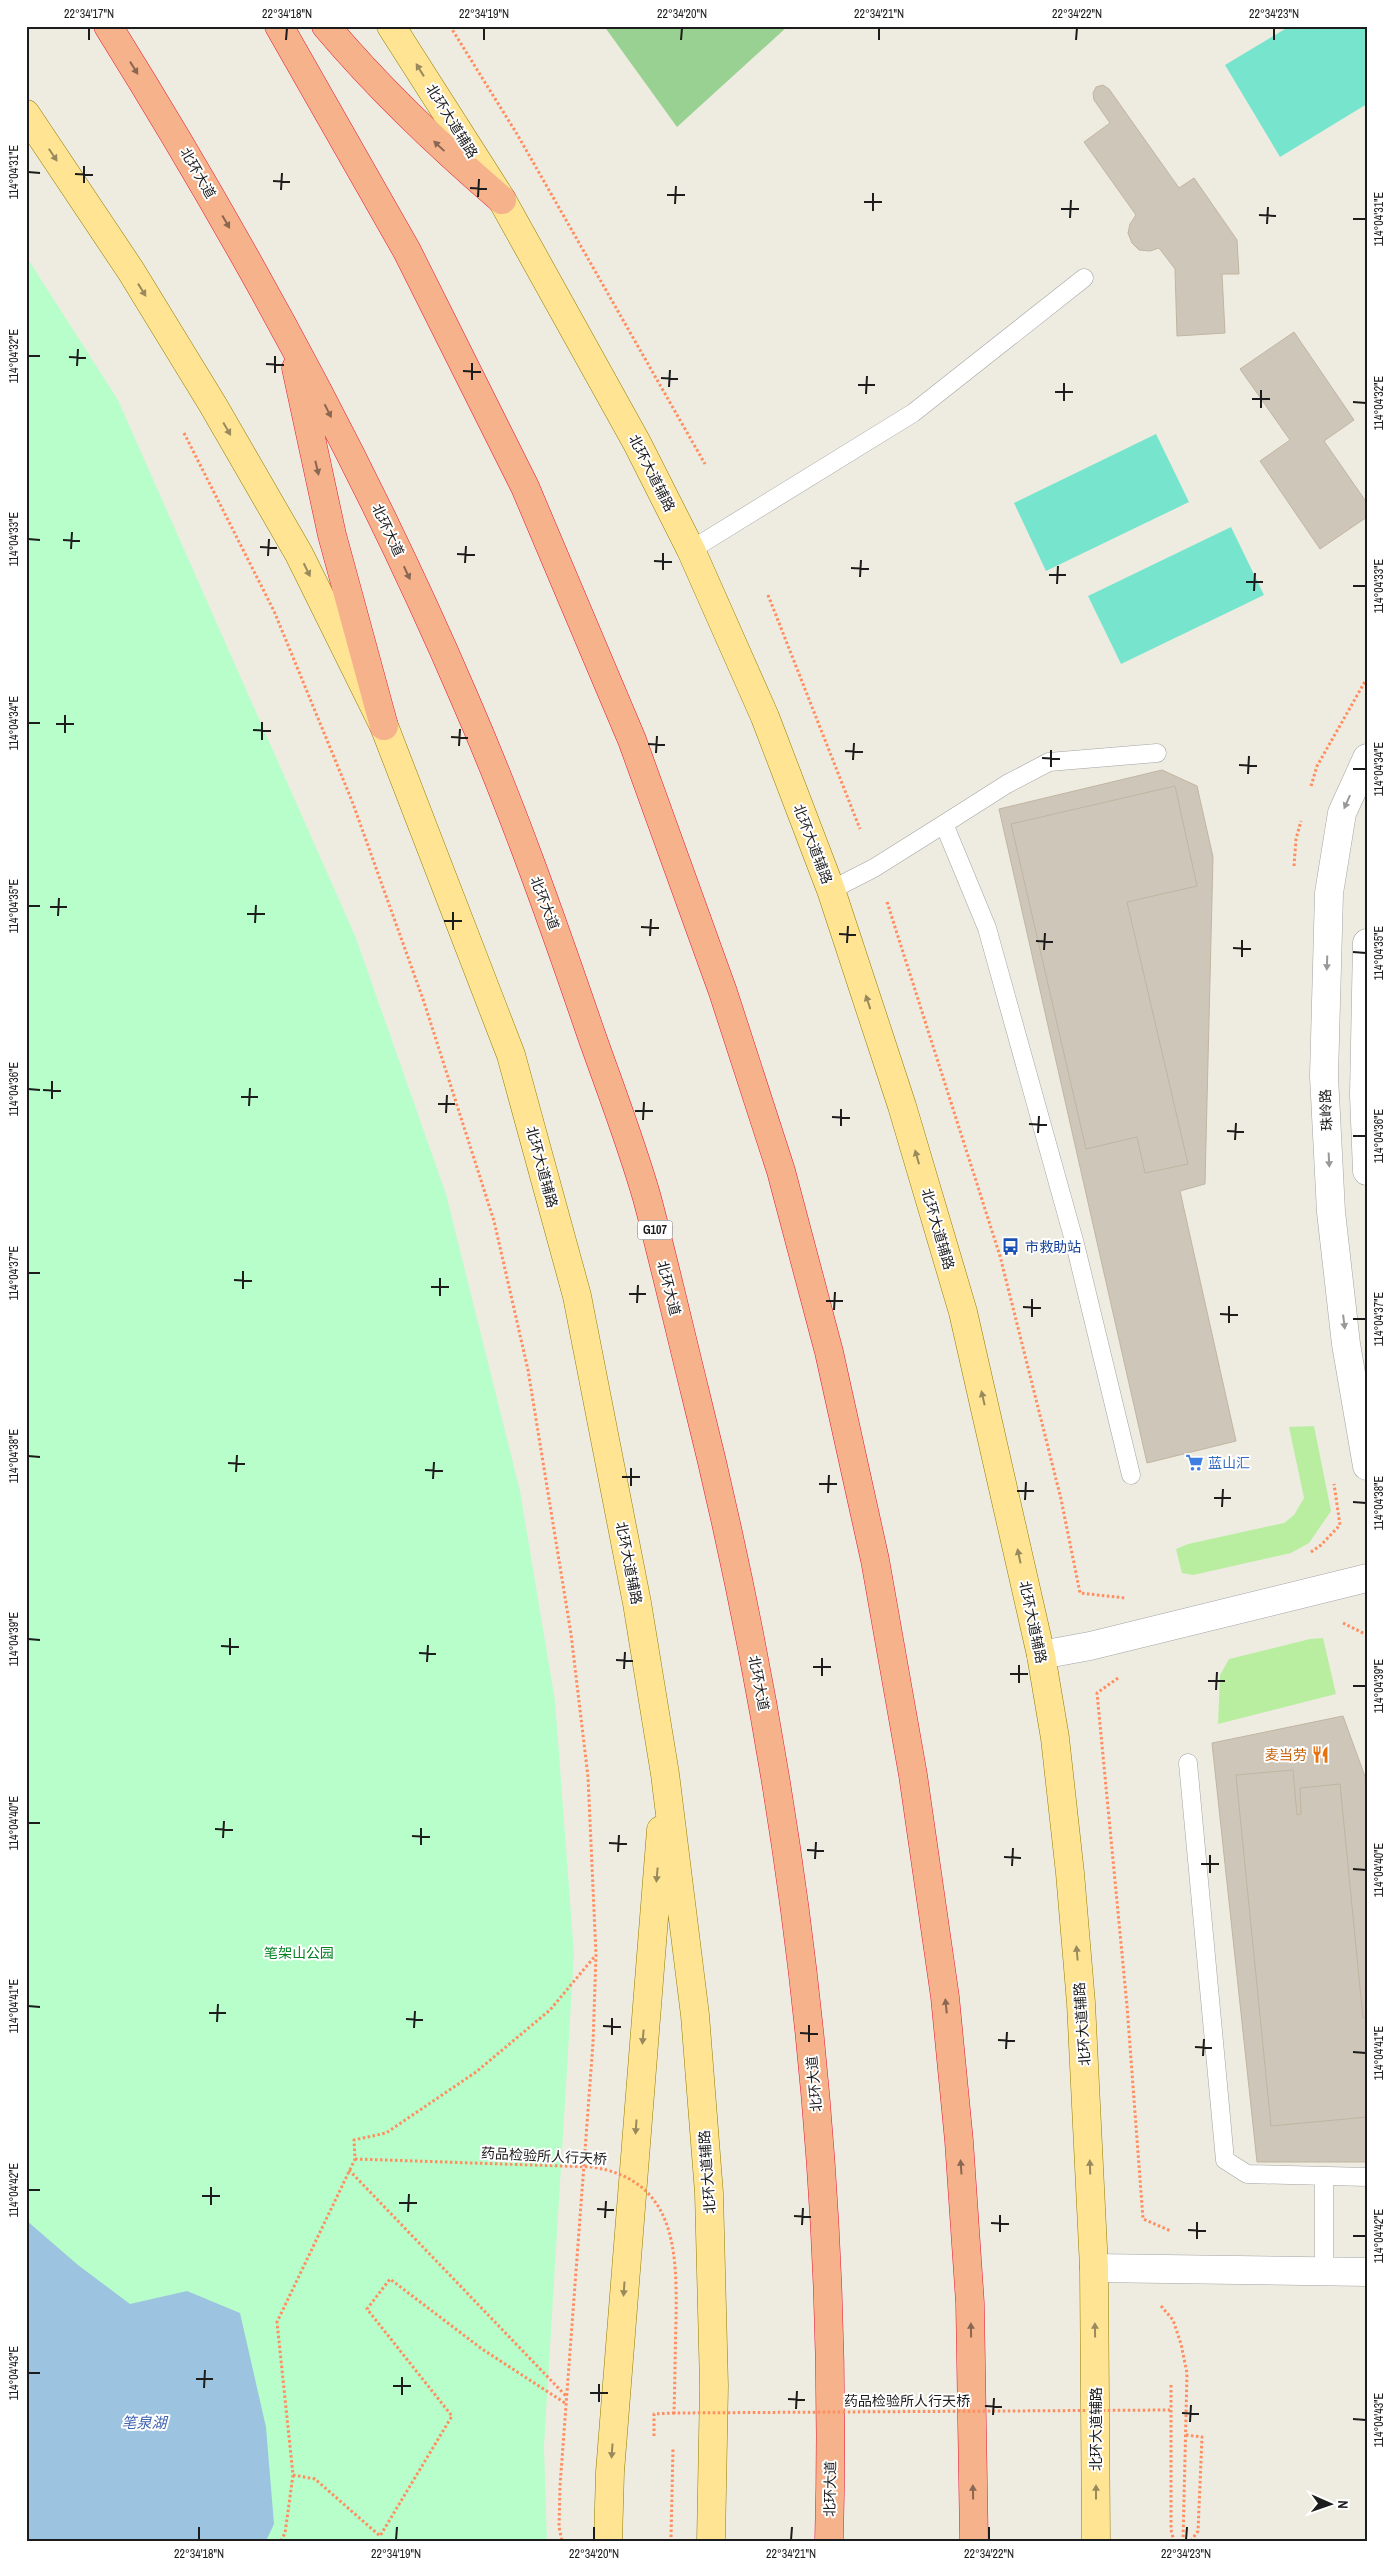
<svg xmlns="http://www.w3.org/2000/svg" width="1393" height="2567" viewBox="0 0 1393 2567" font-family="'Archivo Narrow','Noto Sans SC',sans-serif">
<rect width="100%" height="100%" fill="#eeece0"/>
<path fill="#b9eea1" d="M1314 1426 1331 1511 1309 1543 1291 1553 1193 1575 1182 1573 1176 1549 1188 1544 1284 1523 1294 1515 1304 1498 1289 1427Z
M1323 1638 1336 1694 1218 1724 1220 1675 1229 1659 1310 1639Z"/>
<path fill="#98d191" d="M604 26H788L677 127Z"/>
<path fill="#b8feca" d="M26 256 118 400 356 938 446 1194 520 1491 555 1701 574 1954 544 2446 547 2541H26Z"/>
<path fill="#77e5ce" d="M1290 26H1367V104L1280 157 1225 65Z
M1156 434 1189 502 1046 571 1014 503Z
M1231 527 1264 595 1121 664 1088 596Z"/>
<path fill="#9cc4e0" d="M26 2220 78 2265 130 2304 187 2291 240 2313 266 2427 274 2524 266 2541H26Z"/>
<path fill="#cec6b9" stroke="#c1b5a1" d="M1103 85 1109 89 1179 188 1194 178 1237 240 1239 274H1222L1225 333 1177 336 1175 269 1159 248 1150 251 1139 250 1132 243 1128 233 1130 224 1136 215 1084 142 1110 123 1094 100 1093 93 1096 87Z
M1294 332 1354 420 1324 441 1367 503V517L1320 549 1260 461 1290 440 1240 369Z
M1162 770 1197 786 1213 857 1205 1184 1180 1191 1236 1441 1147 1463 999 809Z
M1175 786 1197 886 1127 902 1188 1164 1145 1173 1137 1137 1086 1149 1011 824Z
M1343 1716 1367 1782V2162H1257L1212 1743Z
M1293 1770 1297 1815 1301 1814 1300 1788 1340 1784 1363 2018H1367V2117L1271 2126 1236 1775Z"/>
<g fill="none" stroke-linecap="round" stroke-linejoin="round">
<defs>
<path id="service" d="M691 550 913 413 1084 278
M944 824 1007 784 1049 762 1157 753
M831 890 874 868 944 824 987 928 1075 1244 1131 1475
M1188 1763 1225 2160 1247 2174 1367 2177
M1324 2176V2272"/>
<path id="minor" d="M1041 1655 1090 1646 1367 1578
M1094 2268 1367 2272"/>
<path id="tertiary" d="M1367 758 1342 813 1329 893 1324 1076 1331 1212 1346 1344 1367 1466
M1367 943 1364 1095 1367 1171"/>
<path id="primary" d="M391 26 502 200 637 443 691 550 765 717 831 890 902 1106 963 1312 1041 1655 1055 1738 1070 1873 1081 2003 1094 2268 1096 2541
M26 114 131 271 213 405 299 554 384 726 511 1055 577 1296 637 1603 665 1774 695 2015 709 2193 714 2386 711 2541
M608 2541 610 2472 661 1830"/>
<path id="trunk" d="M108 26C242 241 364 464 464 697 512 807 552 920 591 1034 610 1088 631 1142 647 1198 664 1262 679 1327 695 1392 789 1767 840 2154 829 2541
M279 26 407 251 525 487 632 740 723 992 781 1171 829 1352 875 1560 913 1775 945 1997 959 2141 970 2303 974 2541
M326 26C380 90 439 146 502 200
M296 368 332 535 384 726"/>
</defs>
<use href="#service" stroke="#a3a3a3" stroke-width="19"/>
<use href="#minor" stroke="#a3a3a3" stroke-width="29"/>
<use href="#tertiary" stroke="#a3a3a3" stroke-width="29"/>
<use href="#primary" stroke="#937d00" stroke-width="29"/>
<use href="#trunk" stroke="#e41637" stroke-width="29"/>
<path stroke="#ff8d60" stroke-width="3" stroke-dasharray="2.5 2.5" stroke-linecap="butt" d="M450 26 517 134 705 464
M184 433 274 611 352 801 424 1002 494 1221 528 1370 571 1634 588 1777 596 1955 593 2043 560 2486 559 2527 562 2541
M768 595 860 829
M1311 786 1317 766 1367 678
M1294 866 1296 839 1301 821
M887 902 1000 1256 1061 1499 1080 1593 1125 1598
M1311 1552 1321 1545 1340 1525 1334 1484
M1343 1623 1367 1635
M1118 1678 1097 1693 1127 2006 1143 2219 1171 2231
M349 2170 566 2396
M1161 2306 1173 2320 1181 2344 1187 2373 1183 2541
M1171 2385V2530L1174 2541
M1186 2435 1202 2437 1198 2531 1191 2541
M654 2436V2414L674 2413V2415
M293 2475 315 2479 380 2536 452 2416 367 2309 390 2279 482 2349 565 2403
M671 2537 673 2449
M281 2541 285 2533 293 2475 277 2322 355 2159 354 2140 386 2133 476 2072 550 2010 595 1956"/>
<use href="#service" stroke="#fff" stroke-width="18"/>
<use href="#minor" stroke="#fff" stroke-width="28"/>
<use href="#tertiary" stroke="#fff" stroke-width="28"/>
<use href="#primary" stroke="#ffe494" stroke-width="28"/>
<use href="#trunk" stroke="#f6b28a" stroke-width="28"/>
<path stroke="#ff8d60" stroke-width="3" stroke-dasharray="2.5 2.5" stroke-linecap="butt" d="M355 2159 592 2167C677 2180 677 2252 676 2322 675 2352 675 2383 674 2413L1170 2410"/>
</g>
<defs><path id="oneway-solid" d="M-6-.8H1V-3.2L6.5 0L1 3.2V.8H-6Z" transform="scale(1.25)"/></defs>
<g fill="#896753">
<use href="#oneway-solid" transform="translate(134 68) rotate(58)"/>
<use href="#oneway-solid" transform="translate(439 146) rotate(-137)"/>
<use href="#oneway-solid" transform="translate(226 222) rotate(60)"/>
<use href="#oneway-solid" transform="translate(328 411) rotate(63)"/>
<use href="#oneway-solid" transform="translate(317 468) rotate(77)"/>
<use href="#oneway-solid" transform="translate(407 573) rotate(65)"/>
<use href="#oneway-solid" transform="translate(946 2006) rotate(-96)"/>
<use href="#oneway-solid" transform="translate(961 2167) rotate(-94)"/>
<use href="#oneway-solid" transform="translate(971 2330) rotate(-91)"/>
<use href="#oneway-solid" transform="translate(973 2492) rotate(-91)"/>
</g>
<g fill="#998a5e">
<use href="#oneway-solid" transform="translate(420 70) rotate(-122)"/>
<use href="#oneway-solid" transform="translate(53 155) rotate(56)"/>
<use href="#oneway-solid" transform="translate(142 290) rotate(58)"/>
<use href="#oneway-solid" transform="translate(227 429) rotate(60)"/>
<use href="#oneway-solid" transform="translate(307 570) rotate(64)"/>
<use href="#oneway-solid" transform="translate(868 1002) rotate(-108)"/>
<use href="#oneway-solid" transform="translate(917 1157) rotate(-106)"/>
<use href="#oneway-solid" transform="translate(983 1398) rotate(-103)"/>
<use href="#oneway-solid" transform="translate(1019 1556) rotate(-102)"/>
<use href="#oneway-solid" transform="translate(657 1875) rotate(95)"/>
<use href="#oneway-solid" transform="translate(1077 1953) rotate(-95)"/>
<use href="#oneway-solid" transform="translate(643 2037) rotate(95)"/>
<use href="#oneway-solid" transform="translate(636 2127) rotate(94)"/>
<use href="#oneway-solid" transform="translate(1090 2167) rotate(-92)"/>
<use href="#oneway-solid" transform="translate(624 2289) rotate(94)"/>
<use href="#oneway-solid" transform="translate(1095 2330) rotate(-91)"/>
<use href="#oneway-solid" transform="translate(612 2451) rotate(94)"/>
<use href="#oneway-solid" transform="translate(1096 2492) rotate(-90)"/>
</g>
<g fill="#999">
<use href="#oneway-solid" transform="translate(1347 802) rotate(114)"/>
<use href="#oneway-solid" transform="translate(1327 963) rotate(92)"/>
<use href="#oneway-solid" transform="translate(1329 1160) rotate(87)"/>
<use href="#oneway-solid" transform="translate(1344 1322) rotate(83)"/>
</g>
<path fill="none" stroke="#1c1c1c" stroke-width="2" d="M89 40V28M286 40 287 28M484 40V28M681 40 682 28M879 40V28M1076 40 1077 28M1274 40V28M28 172 40 173M75 174 93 175M273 181 290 182M84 183V166M470 188 487 189M281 190 282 173M667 195H685M478 197 479 179M864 202H882M675 204 676 186M1061 209H1079M873 211V193M1259 215 1276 216M1070 218 1071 200M1353 219H1366M1267 224 1268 207M28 356H40M69 357 86 358M266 364 284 365M77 366 78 349M463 371 481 372M275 373V356M661 378 678 379M472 380V363M858 385H875M669 387 670 370M1055 392H1073M866 394 867 376M1252 399H1270M1064 401V383M1353 402 1366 403M1261 408V390M28 539 40 540M63 540 80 541M260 547 277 548M71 549 72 532M457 554 475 555M268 556 269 539M654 561 672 562M465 563 466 546M851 568 869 569M663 570V553M1049 575H1066M860 577 861 560M1246 582H1263M1057 584 1058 566M1353 586H1366M1254 591 1255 573M28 723H40M56 724H74M253 730 271 731M65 733V715M451 737 468 738M262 740V722M648 744 665 745M459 746 460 729M845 751 863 752M656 753 657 736M1042 758 1060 759M853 760 854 743M1239 765 1257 766M1051 767V750M1353 769H1366M1248 774 1249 756M28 906H40M50 907H67M247 914H265M58 916 59 898M444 921H462M255 923 256 905M641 927 659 928M453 930V912M839 934 856 935M650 936 651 919M1036 941 1053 942M847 943 848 926M1233 948 1251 949M1044 950 1045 933M1353 952 1366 953M1242 957V940M28 1089 40 1090M43 1090 61 1091M241 1097H258M52 1099V1081M438 1104H455M249 1106 250 1088M635 1111H653M446 1113 447 1095M832 1117 850 1118M643 1120 644 1102M1029 1124 1047 1125M841 1126V1109M1227 1131 1244 1132M1038 1133 1039 1116M1353 1136H1366M1235 1140 1236 1123M28 1273H40M234 1280 252 1281M431 1287H449M243 1289V1271M629 1294H646M440 1296V1278M826 1301H843M637 1303 638 1285M1023 1307 1041 1308M834 1310 835 1292M1220 1314 1238 1315M1032 1317V1299M1353 1319H1366M1229 1323V1306M28 1456 40 1457M228 1463 245 1464M425 1470 443 1471M236 1472 237 1455M622 1477H640M433 1479 434 1462M819 1484H837M631 1486V1468M1017 1491H1034M828 1493 829 1475M1214 1498H1231M1025 1500 1026 1482M1353 1502 1366 1503M1222 1507 1223 1489M28 1639 40 1640M221 1646 239 1647M419 1653 436 1654M230 1655V1638M616 1660 633 1661M427 1662 428 1645M813 1667H831M624 1669 625 1652M1010 1674H1028M822 1676V1658M1208 1681H1225M1019 1683V1665M1353 1686H1366M1216 1690 1217 1672M28 1823H40M215 1829 233 1830M412 1836 430 1837M223 1838 224 1821M609 1843 627 1844M421 1845V1828M807 1850 824 1851M618 1852 619 1835M1004 1857 1021 1858M815 1859 816 1842M1201 1864H1219M1012 1866 1013 1848M1353 1869 1366 1870M1210 1873V1855M28 2006 40 2007M209 2013H226M406 2019 423 2020M217 2022 218 2004M603 2026 621 2027M414 2028 415 2011M800 2033 818 2034M612 2035V2018M998 2040 1015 2041M809 2042V2025M1195 2047 1212 2048M1006 2049 1007 2032M1353 2052 1366 2053M1203 2056 1204 2039M28 2190H40M202 2196H220M399 2203H417M211 2205V2187M597 2209 614 2210M408 2212 409 2194M794 2216 811 2217M605 2218 606 2201M991 2223 1009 2224M802 2225 803 2208M1188 2230 1206 2231M1000 2232V2215M1353 2236H1366M1197 2239V2222M28 2373H40M196 2379H213M393 2386H411M204 2388 205 2370M590 2393H608M402 2395V2377M788 2399 805 2400M599 2402V2384M985 2406 1002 2407M796 2409 797 2391M1182 2413 1199 2414M993 2415 994 2398M1353 2419 1366 2420M1190 2422 1191 2405M199 2540V2527M396 2540 397 2527M594 2540V2527M791 2540 792 2527M989 2540V2527M1186 2540 1187 2527"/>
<defs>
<symbol id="bus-bare" viewBox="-9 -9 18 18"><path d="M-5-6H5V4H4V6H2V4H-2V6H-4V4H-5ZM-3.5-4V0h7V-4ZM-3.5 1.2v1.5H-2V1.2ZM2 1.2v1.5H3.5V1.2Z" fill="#1a4fb4" stroke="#fff" stroke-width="2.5" paint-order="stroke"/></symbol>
<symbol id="supermarket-bare" viewBox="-9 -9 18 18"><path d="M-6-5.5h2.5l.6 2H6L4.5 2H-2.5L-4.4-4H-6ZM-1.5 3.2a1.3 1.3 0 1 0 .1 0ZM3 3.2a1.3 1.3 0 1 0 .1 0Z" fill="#3f7fe0" stroke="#fff" stroke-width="2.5" paint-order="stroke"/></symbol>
<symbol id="restaurant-bare" viewBox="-9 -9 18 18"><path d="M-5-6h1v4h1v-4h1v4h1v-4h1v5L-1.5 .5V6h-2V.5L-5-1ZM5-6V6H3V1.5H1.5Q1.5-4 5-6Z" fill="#e8710a" stroke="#fff" stroke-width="2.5" paint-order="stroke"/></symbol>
</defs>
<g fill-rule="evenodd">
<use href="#bus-bare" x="998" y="1234" width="25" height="25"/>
<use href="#supermarket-bare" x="1182" y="1450" width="25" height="25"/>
<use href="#restaurant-bare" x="1308" y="1742" width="25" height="25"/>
</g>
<g text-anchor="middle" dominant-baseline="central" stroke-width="4" stroke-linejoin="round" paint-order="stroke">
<rect fill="#fff" stroke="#606060" stroke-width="1" x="637.5" y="1220.5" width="35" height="19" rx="4"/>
<g font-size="12" font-weight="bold" fill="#1c1c1c">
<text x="655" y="1230">G107</text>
</g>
<g font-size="14" fill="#1c1c1c" stroke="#fff">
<text transform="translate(452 121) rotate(58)">北环大道辅路</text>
<text transform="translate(198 173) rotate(60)">北环大道</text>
<text transform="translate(652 473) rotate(63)">北环大道辅路</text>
<text transform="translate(388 530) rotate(65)">北环大道</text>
<text transform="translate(813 844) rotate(69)">北环大道辅路</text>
<text transform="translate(545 903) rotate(69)">北环大道</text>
<text transform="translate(1326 1110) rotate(-93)">珠岭路</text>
<text transform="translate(542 1167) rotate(75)">北环大道辅路</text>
<text transform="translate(938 1229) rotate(74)">北环大道辅路</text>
<text transform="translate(669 1288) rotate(76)">北环大道</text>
<text transform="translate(629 1563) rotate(79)">北环大道辅路</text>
<text transform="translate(1033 1622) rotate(78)">北环大道辅路</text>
<text transform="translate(759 1683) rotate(79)">北环大道</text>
<text transform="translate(1082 2024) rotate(-94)">北环大道辅路</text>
<text transform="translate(814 2084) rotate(-95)">北环大道</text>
<text transform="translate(544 2156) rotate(3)">药品检验所人行天桥</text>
<text transform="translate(707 2172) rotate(-94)">北环大道辅路</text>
<text x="907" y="2401">药品检验所人行天桥</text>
<text transform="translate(1096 2429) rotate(-90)">北环大道辅路</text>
<text transform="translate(830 2489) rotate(-89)">北环大道</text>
</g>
<g font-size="14" fill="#164399" stroke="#fff" text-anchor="start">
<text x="1025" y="1247">市救助站</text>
</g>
<g font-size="14" fill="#366cbe" stroke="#fff" text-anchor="start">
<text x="1208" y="1463">蓝山汇</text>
</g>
<g font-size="14" fill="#c56008" stroke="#fff" text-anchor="end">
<text x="1307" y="1755">麦当劳</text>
</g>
<g font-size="14" fill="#038124" stroke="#fff">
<text x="299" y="1953">笔架山公园</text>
</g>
<g font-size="15" font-style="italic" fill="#4165b2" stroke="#fff">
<text x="144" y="2422">笔泉湖</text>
</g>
</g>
<rect width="1393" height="2567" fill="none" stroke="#ffffff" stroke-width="55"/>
<g transform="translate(1330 2504) rotate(92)" stroke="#ffffff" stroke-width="4" paint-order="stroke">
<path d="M0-4L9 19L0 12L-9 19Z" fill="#1c1c1c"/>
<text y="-8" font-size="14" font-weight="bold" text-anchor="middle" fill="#1c1c1c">N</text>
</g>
<rect x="28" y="28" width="1338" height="2512" fill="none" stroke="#1c1c1c" stroke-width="2"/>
<g font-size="12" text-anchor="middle" fill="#1c1c1c">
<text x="89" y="18">22°34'17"N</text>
<text x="287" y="18">22°34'18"N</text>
<text x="484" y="18">22°34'19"N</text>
<text x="682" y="18">22°34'20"N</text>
<text x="879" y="18">22°34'21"N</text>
<text x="1077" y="18">22°34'22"N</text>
<text x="1274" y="18">22°34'23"N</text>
<text transform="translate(14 172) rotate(-90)" y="4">114°04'31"E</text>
<text transform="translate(1379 219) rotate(-90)" y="4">114°04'31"E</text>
<text transform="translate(14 356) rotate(-90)" y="4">114°04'32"E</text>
<text transform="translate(1379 403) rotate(-90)" y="4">114°04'32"E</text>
<text transform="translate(14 539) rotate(-90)" y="4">114°04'33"E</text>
<text transform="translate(1379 586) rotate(-90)" y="4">114°04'33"E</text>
<text transform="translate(14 723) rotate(-90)" y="4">114°04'34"E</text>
<text transform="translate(1379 769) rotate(-90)" y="4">114°04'34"E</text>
<text transform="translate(14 906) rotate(-90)" y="4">114°04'35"E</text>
<text transform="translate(1379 953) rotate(-90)" y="4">114°04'35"E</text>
<text transform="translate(14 1089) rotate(-90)" y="4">114°04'36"E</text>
<text transform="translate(1379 1136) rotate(-90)" y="4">114°04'36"E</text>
<text transform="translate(14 1273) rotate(-90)" y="4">114°04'37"E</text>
<text transform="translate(1379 1319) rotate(-90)" y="4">114°04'37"E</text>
<text transform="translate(14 1456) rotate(-90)" y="4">114°04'38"E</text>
<text transform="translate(1379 1503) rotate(-90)" y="4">114°04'38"E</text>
<text transform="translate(14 1639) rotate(-90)" y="4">114°04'39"E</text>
<text transform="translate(1379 1686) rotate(-90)" y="4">114°04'39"E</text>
<text transform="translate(14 1823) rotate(-90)" y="4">114°04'40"E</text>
<text transform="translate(1379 1870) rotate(-90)" y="4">114°04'40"E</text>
<text transform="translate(14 2006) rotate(-90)" y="4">114°04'41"E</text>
<text transform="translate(1379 2053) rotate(-90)" y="4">114°04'41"E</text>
<text transform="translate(14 2190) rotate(-90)" y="4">114°04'42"E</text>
<text transform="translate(1379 2236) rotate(-90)" y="4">114°04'42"E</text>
<text transform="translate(14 2373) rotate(-90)" y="4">114°04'43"E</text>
<text transform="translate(1379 2420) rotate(-90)" y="4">114°04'43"E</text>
<text x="199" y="2558">22°34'18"N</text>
<text x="396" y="2558">22°34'19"N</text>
<text x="594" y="2558">22°34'20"N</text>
<text x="791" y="2558">22°34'21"N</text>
<text x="989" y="2558">22°34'22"N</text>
<text x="1186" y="2558">22°34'23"N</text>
</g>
</svg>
